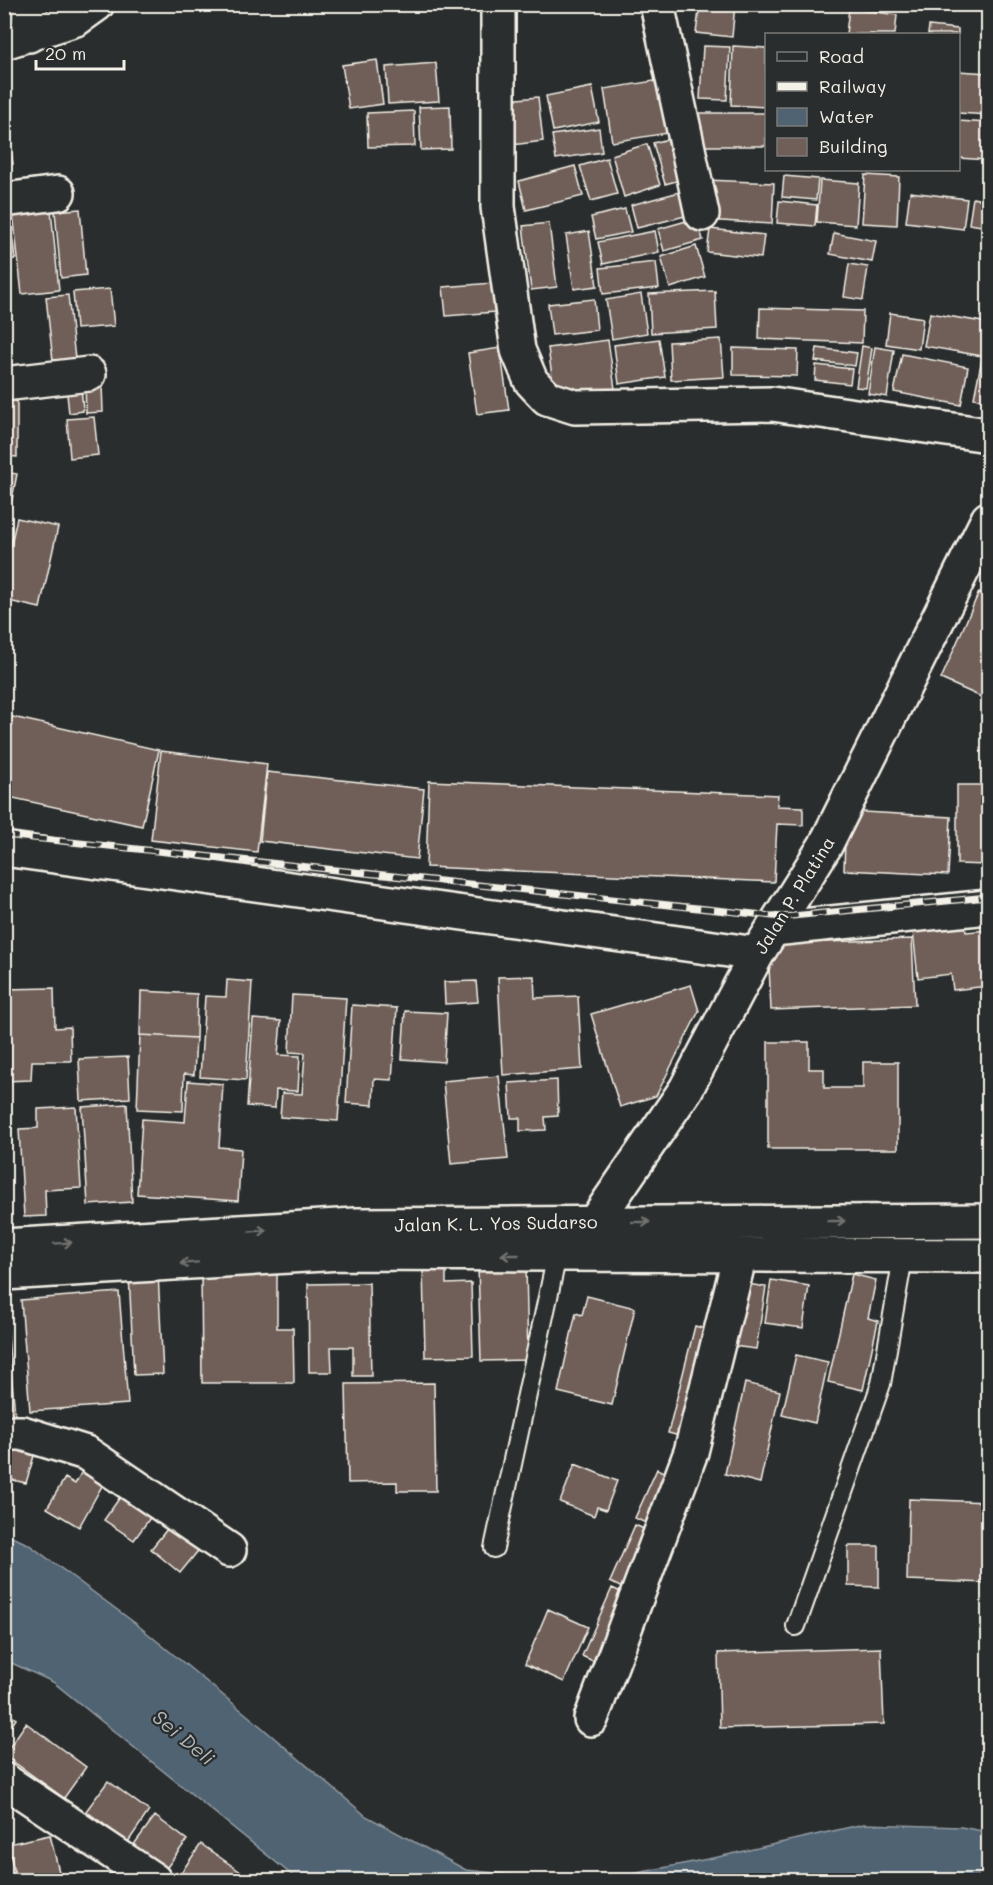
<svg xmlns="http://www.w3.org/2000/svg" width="993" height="1885" viewBox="0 0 993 1885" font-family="Mali,sans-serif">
<rect width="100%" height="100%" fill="#2a2d2e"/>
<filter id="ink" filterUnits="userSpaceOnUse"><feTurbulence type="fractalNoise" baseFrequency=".0167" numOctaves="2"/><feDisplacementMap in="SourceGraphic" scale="12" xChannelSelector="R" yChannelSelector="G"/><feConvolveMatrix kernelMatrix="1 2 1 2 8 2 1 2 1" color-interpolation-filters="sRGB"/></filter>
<g filter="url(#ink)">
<path fill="#506373" stroke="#929ca2" stroke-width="1.5" d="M5 1534 28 1544 135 1623 252 1719 366 1816 466 1870 565 1880H298L53 1682 5 1660Z
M864 1824 961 1827 988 1832V1880H602L718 1857Z"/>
<path fill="#705e59" stroke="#f4f1e8" stroke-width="1.5" d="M4 4H17L18 20H4Z
M700 4H735L732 37 696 33Z
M849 8 897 15 895 34H846Z
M929 26 958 29V34H928Z
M703 46 730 47 727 100 700 99Z
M733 46 766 48V107L731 105Z
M377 60 383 104 349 109 342 65Z
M436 63 439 101 388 104 386 67Z
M958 71 988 73V115L958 113Z
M666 79 674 132 612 142 604 89Z
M592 87 599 122 553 131 546 96Z
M538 97 543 141 512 145 507 100Z
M450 106 451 149 421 150 419 107Z
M414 111 415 146 368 147 367 113Z
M691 113H766V146H692Z
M958 121 988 123V160L958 158Z
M4 123H7L13 164 4 165Z
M599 128 602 152 556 159 552 135Z
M680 136 691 177 665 184 653 143Z
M647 144 660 185 624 197 612 155Z
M607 158 617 194 591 201 580 166Z
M575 166 583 196 526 210 519 181Z
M865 175 899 177 897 225 862 223Z
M784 176 818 179 816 200 782 197Z
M707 180 774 183 772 224 705 220Z
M820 180 859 183 856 225 817 222Z
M687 190 693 214 637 228 631 205Z
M910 192 967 199 963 229 906 222Z
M973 198 988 201V227L969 224Z
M779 201 817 205 815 226 777 223Z
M80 209 86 275 61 278 55 211Z
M625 209 631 232 596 239 591 217Z
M51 210 59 290 22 294 13 213Z
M4 213H9L15 259 4 260Z
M697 218 703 240 664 251 658 229Z
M549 223 557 287 531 290 523 226Z
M710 229 764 235 761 258 707 252Z
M589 231 597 286 574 289 566 235Z
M655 231 659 252 603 264 598 242Z
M834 233 876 241 872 262 830 254Z
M696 246 705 277 670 288 661 257Z
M656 262 659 288 603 294 600 268Z
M849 264 868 267 863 300 844 297Z
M493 283 495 312 446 316 443 287Z
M110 289 114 326 76 329 73 292Z
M715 291 717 329 651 333 649 294Z
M641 294 647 333 612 339 606 300Z
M68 295 76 368 54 370 46 297Z
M594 299 597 330 552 335 548 304Z
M760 308 863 311 862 343 759 339Z
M890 313 923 318 919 349 886 344Z
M930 313 988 323V357L924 346Z
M659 339 665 377 619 384 614 345Z
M721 339 724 377 671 380 669 342Z
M608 340 615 389 555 398 548 348Z
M862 346 872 348 866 388 856 387Z
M875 347 894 350 887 397 868 394Z
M500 348 509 410 477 414 468 353Z
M733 348 798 350 797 376 733 375Z
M817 348 857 353 855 366 815 361Z
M902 354 968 367 961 405 894 392Z
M982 358 988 359V401L974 398Z
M816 365 852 369 850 384 815 380Z
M81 384 83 411 69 413 66 385Z
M102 384 103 412 86 413 85 385Z
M4 401H17V457L4 456Z
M94 417 98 455 70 458 67 419Z
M4 472 17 474 4 539Z
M17 518 58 527 40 608 4 600V575Z
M979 592 988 596V700L941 679Z
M4 715 159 750 142 826 4 796Z
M161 751 267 764 257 852 151 840Z
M267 772 424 789 417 859 260 841Z
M429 781 778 795 777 806 803 807V825L777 824 774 882 426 867Z
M957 785H988V865L957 864Z
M846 811 951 817 948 875 844 870Z
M965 925 966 932 988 930V986L953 990 951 974 918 978 913 931Z
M912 939 915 1005 771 1010 768 944Z
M534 976 535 998 578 996 582 1069 503 1075 498 977Z
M227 980 252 982 246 1080 200 1077 205 996 226 997Z
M476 981 478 1002 445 1004 444 982Z
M691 985 699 1011 656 1096 620 1107 591 1014Z
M54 988 55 1028 70 1027 71 1061H32L31 1080 4 1081V989Z
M141 991 197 994 196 1038 140 1035Z
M292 995 346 998 338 1121 280 1117 282 1093 302 1094 305 1053 289 1052Z
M352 1005 397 1008 392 1080 374 1079 373 1105 346 1103Z
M405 1011 447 1013 444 1062 402 1059Z
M253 1019 281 1021 278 1055 300 1056 298 1091 276 1090 275 1108 247 1106Z
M140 1035 196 1038 194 1075 184 1074 183 1111 137 1109Z
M768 1042H809V1069H824V1088H863V1062H898V1149H768Z
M128 1057 130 1098 81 1101 79 1059Z
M499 1076 508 1159 451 1164 443 1081Z
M557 1080 558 1116 545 1117 546 1130 520 1131V1118H511L509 1083Z
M188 1081 223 1084 219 1147 241 1149 238 1201 137 1194 142 1119 185 1122Z
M127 1104 132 1202 88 1205 82 1107Z
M76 1107 81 1188 45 1190 46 1216 24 1217 19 1129 38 1128V1109Z
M478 1266H526L528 1360 481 1361Z
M446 1267V1284L471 1283 473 1356 425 1357 423 1268Z
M201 1269H277V1328H293L294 1383H202Z
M158 1273 163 1374 134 1375 129 1274Z
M852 1274 876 1280 868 1318 878 1321 863 1390 828 1382Z
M771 1280 809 1286 803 1328 765 1323Z
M369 1283 371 1376H353V1347H331L332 1372H309L308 1284Z
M742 1283 766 1287 756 1349 733 1346Z
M119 1292 128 1404 30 1411 21 1300Z
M4 1294 15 1414 4 1415Z
M587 1296 635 1308 612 1405 558 1392 576 1313 582 1315Z
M695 1326 719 1333 692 1439 668 1433Z
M796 1355 828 1362 815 1423 782 1415Z
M434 1383 436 1491H397V1482L348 1483 346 1384Z
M745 1383 780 1391 760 1483 725 1474Z
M10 1442 36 1449 26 1483 4 1478V1462Z
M86 1464 107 1477 79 1527 47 1508 65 1478 75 1484Z
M575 1464 617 1481 606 1510 597 1507 594 1516 560 1502Z
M657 1469 678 1479 656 1528 635 1518Z
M125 1490 155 1511 134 1540 104 1520Z
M909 1499 988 1502V1583L907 1580Z
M177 1517 206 1541 180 1573 151 1549Z
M635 1525 657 1535 632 1593 610 1582Z
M848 1546H879V1587L848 1586Z
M612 1588 634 1598 604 1666 582 1656Z
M548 1609 588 1627 564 1682 525 1664Z
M881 1648 884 1724 720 1728 718 1653Z
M4 1711 16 1719 4 1737Z
M26 1723 86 1767 64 1798 4 1755Z
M108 1781 149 1811 128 1842 86 1811Z
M155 1816 187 1840 165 1870 132 1847Z
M50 1835 61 1880H16L8 1844Z
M201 1844 252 1880H183L178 1877Z"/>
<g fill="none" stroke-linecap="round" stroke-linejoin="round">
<defs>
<path id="lane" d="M494 1548 557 1255
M796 1626 881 1384 903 1257"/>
<path id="street" d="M498 4V207L518 350 531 381 547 398 575 407 772 404 988 435
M657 4 702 214
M29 35 30 4
M4 42 76 19 97 4
M4 200 58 193
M4 384 89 374
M4 849 757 954
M773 929 988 907
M4 1433H22L86 1453 229 1550
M591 1719 691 1452 740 1255
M4 1780 154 1880"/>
<path id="secondary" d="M580 1244 686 1089 757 954 825 846 988 519"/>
<path id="highway" d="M4 1246 355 1225 988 1221
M4 1273 341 1253 988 1256"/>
</defs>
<use href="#lane" stroke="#f4f1e8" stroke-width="22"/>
<use href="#street" stroke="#f4f1e8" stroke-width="38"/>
<use href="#secondary" stroke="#f4f1e8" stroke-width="38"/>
<use href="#highway" stroke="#f4f1e8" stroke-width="38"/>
<use href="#lane" stroke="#2a2d2e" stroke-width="18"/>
<use href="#street" stroke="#2a2d2e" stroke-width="33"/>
<use href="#secondary" stroke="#2a2d2e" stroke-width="33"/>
<use href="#highway" stroke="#2a2d2e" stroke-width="33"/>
<defs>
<path id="rail" d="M4 835 782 917 988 897"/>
</defs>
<use href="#rail" stroke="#f4f1e8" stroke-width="7"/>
<use href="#rail" stroke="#2a2d2e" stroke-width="4.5" stroke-dasharray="14" stroke-linecap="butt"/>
</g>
<defs><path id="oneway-shaft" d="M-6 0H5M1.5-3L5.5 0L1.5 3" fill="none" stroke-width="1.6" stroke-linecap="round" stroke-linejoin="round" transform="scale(1.5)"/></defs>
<g stroke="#71726f">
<use href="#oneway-shaft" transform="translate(836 1221)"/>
<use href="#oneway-shaft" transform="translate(641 1222)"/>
<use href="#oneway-shaft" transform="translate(258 1231) rotate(-4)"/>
<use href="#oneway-shaft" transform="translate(63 1243) rotate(-4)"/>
<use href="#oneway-shaft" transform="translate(510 1255) rotate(-180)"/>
<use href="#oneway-shaft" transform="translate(189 1263) rotate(176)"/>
</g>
</g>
<g text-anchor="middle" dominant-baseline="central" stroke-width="4.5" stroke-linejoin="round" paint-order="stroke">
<g font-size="18" fill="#f4f1e8" stroke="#2a2d2e">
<text transform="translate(794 895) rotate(-58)">Jalan P. Platina</text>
<text transform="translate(496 1223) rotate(-1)">Jalan K. L. Yos Sudarso</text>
</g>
<g font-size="20" font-style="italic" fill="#b2b8b9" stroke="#2a2d2e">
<text transform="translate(184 1737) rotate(40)">Sei Deli</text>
</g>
</g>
<rect width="993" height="1885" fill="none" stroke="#2a2d2e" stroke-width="24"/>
<rect x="12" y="12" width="969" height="1861" fill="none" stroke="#f4f1e8" stroke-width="2" filter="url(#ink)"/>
<rect x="765" y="33" width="195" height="138" fill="#2a2d2e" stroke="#7b7b78" stroke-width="1.5"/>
<rect x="777" y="52" width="30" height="9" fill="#2a2d2e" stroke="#7b7b78" stroke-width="1.5"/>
<text x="819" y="63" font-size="18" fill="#f4f1e8">Road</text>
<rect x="777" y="82" width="30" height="9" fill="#f4f1e8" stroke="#7b7b78" stroke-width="1.5"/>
<text x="819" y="93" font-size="18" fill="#f4f1e8">Railway</text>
<rect x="777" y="108" width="30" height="18" fill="#506373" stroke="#7b7b78" stroke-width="1.5"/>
<text x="819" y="123" font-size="18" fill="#f4f1e8">Water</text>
<rect x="777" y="138" width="30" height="18" fill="#705e59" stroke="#7b7b78" stroke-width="1.5"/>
<text x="819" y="153" font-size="18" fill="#f4f1e8">Building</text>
<path d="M36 60v9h88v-9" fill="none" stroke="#f4f1e8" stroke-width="3"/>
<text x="45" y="60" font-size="18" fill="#f4f1e8" stroke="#2a2d2e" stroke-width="4.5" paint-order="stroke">20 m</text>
</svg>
